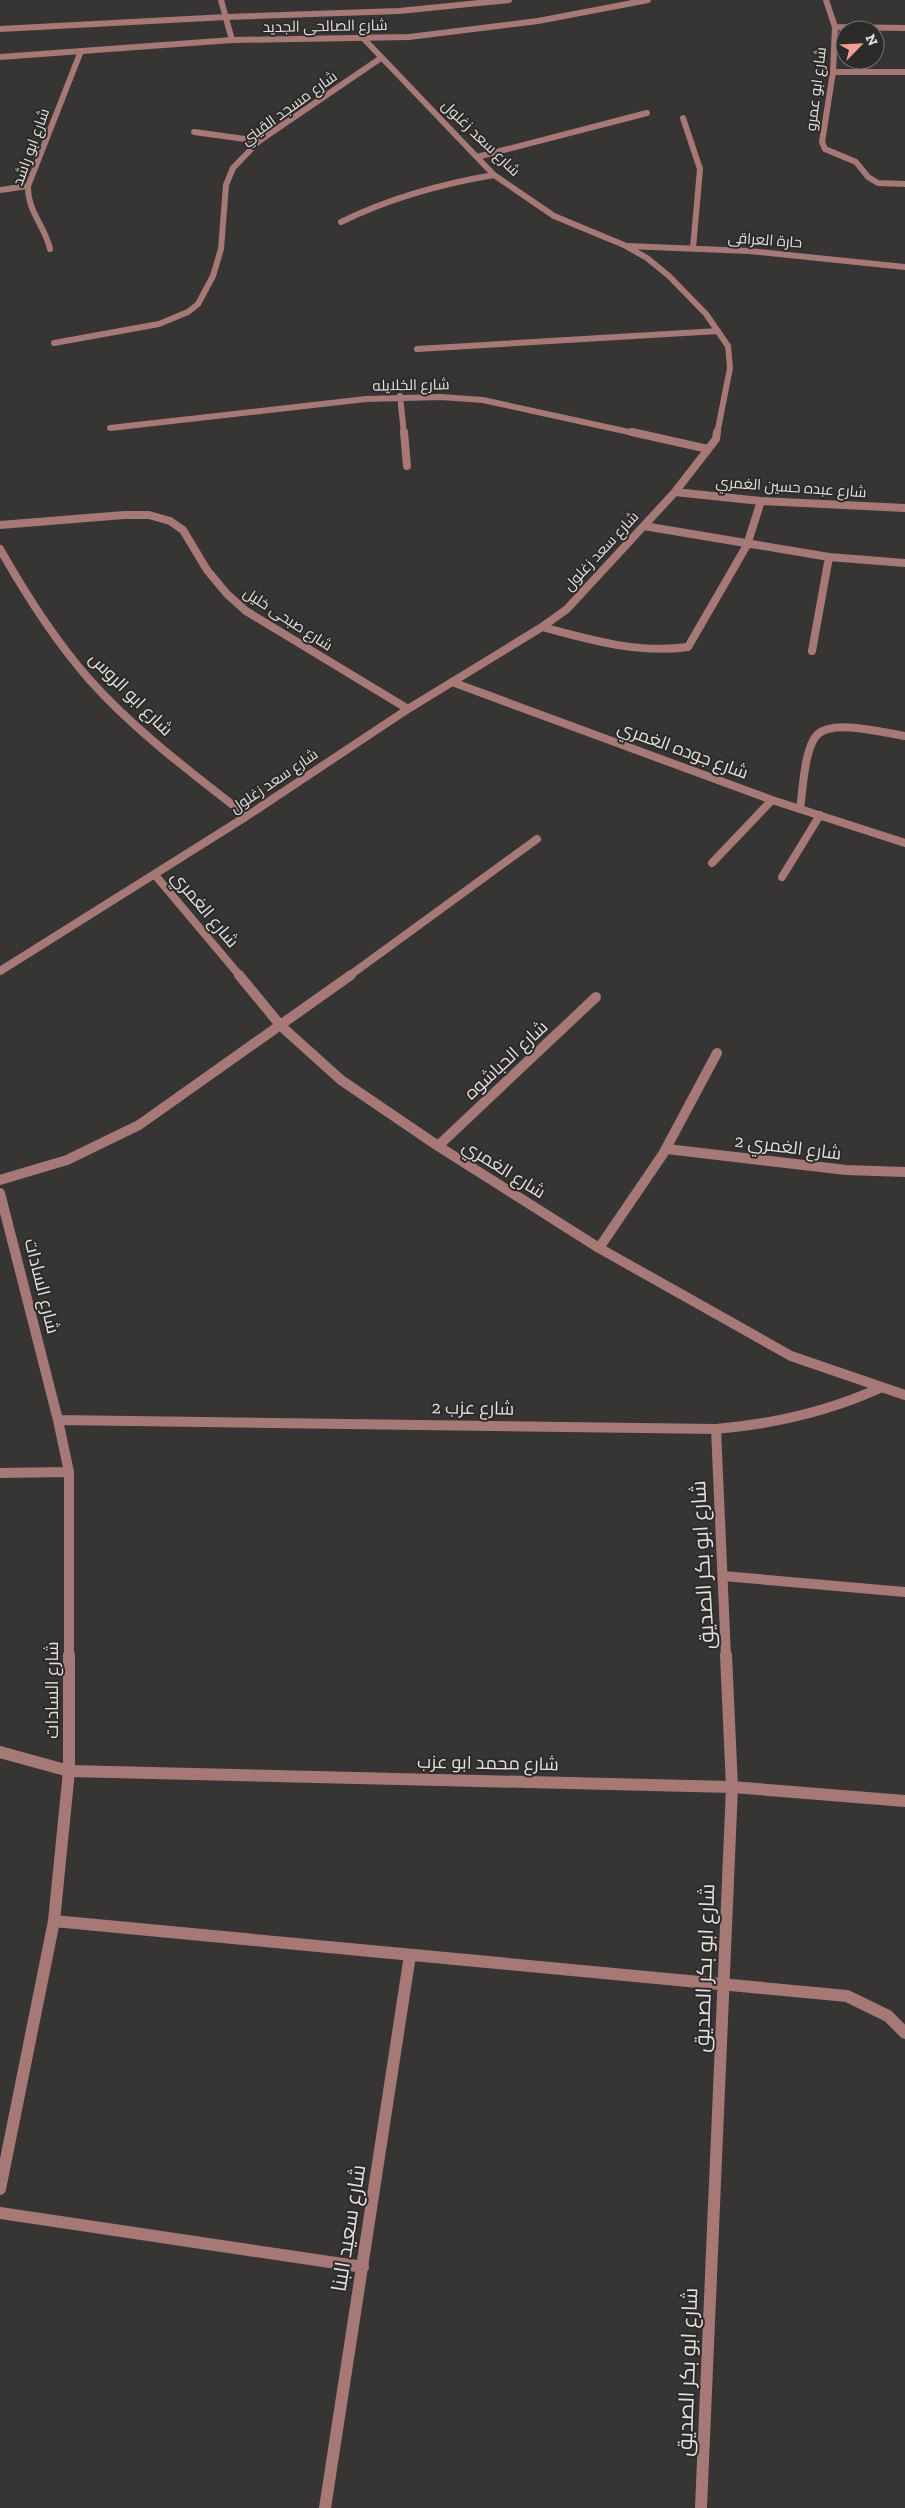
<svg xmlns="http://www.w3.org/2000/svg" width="905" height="2508" viewBox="0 0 905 2508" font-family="'Zilla Slab',Cairo,serif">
<rect width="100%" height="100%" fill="#373434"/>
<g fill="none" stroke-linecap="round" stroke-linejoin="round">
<path stroke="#a67976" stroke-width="6" d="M221 0 232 40
M826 0 835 27 833 72 822 142 825 149 856 162 868 177 878 183 905 184
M835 27 905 28
M364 39 494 175 554 216 624 245 647 258 669 276 706 314 728 346 730 368 717 434
M833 72H905
M683 118 700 169 693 248
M194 132 259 141
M477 157 647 113
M0 190 28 186
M341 222C390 198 440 184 494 175
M627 246 749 251 905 267
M50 249C45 226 27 211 28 186L81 51
M54 343 159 324 188 312 198 304 213 276 221 249 226 185 233 168 259 141 381 58
M417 349 718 331
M400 396 404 434
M110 428 366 399 441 397 483 400 638 434"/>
<path stroke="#a67976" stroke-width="8" d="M404 432 407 466
M632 432 708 449
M675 492 761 501 905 508
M0 525 124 515H149L170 521 183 530 207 570 227 594 246 611 408 709
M644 526 829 557 905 563
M0 549C26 595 54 639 88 678 135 731 192 773 247 816
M542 627C591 640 637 654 688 647L747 545 761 501
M812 651 829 557
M452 682 772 800 905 843
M800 809C803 790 804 747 818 734 834 719 885 733 905 736
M712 863 772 800
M155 875 240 976
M782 877 820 815
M0 971 247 816 408 709 542 627 567 609 675 492 716 439 717 432
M349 976 537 839"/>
<path stroke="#a67976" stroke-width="10" d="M239 975 281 1026 341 1080 438 1146 599 1248 791 1356 905 1395
M438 1146 596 997
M667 1149 846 1170 905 1172
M0 1180 67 1160 139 1125 351 975
M0 1193 58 1420 69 1472V1656
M599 1248 663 1154 717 1053
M58 1420 716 1429C774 1424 827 1412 880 1388
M716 1429 726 1656
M0 1473 69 1472
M723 1576 905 1592"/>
<path stroke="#a67976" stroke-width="12" d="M0 1752 69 1771 732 1787 905 1801
M54 1921 847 1996 888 2016 905 2033
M0 2189 54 1921 69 1771V1655
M0 2213 363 2267
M325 2508 410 1955
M701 2508 732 1787 726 1655"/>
<path stroke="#a67976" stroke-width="6" d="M0 29 226 17 399 11 509 0
M0 57 232 40 409 37 538 21 648 0"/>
</g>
<g text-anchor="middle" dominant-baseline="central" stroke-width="4" stroke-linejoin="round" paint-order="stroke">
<g font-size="15" fill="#e2e0e0" stroke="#2d2a2a">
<text transform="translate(325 26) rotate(-1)">شارع الصالحى الجديد</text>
<text transform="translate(816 89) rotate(-83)">شارع ابو عمرو</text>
<text transform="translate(289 108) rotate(-36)">شارع مسجد القيني</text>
<text transform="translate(481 138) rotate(44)">شارع سعد زغلول</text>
<text transform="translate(31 147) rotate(-70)">شارع ابو راشد</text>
<text transform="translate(765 240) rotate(4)">حارة العراقى</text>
<text transform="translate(411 385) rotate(-1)">شارع الخلايله</text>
<text transform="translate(791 487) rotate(4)">شارع عبده حسين الغمري</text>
<text transform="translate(601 551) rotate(-47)">شارع سعد زغلول</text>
<text transform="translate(288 619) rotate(33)">شارع صبحى خليل</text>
<text transform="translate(274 781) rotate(-34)">شارع سعد زغلول</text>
</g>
<g font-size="18" fill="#e2e0e0" stroke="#2d2a2a">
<text transform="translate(131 694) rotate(45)">شارع ابو الروس</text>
<text transform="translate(683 750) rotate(20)">شارع جوده الغمري</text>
<text transform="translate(205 909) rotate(50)">شارع الغمري</text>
<text transform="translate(506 1060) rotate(-43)">شارع الحباشوه</text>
<text transform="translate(788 1147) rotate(7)">شارع الغمري 2</text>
<text transform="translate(504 1169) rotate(32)">شارع الغمري</text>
<text transform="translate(42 1286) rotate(76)">شارع السادات</text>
<text transform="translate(473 1408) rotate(1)">شارع عزب 2</text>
<text transform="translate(52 1690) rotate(-90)">شارع السادات</text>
<text transform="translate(488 1763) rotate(1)">شارع محمد ابو عزب</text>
</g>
<g font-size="21" fill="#e2e0e0" stroke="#2d2a2a">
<text transform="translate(702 1565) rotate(-93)">شارع ابو بكر الصديق</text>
<text transform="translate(704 1968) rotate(-88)">شارع ابو بكر الصديق</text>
<text transform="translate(348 2228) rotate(-81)">شارع سعيد البنا</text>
<text transform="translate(687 2372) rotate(-88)">شارع ابو بكر الصديق</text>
</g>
</g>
<g transform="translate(860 45) rotate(66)"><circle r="24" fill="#2d2a2a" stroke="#757373"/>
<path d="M0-4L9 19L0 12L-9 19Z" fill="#f59c96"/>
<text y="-8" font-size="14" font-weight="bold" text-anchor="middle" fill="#e2e0e0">N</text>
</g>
</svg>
